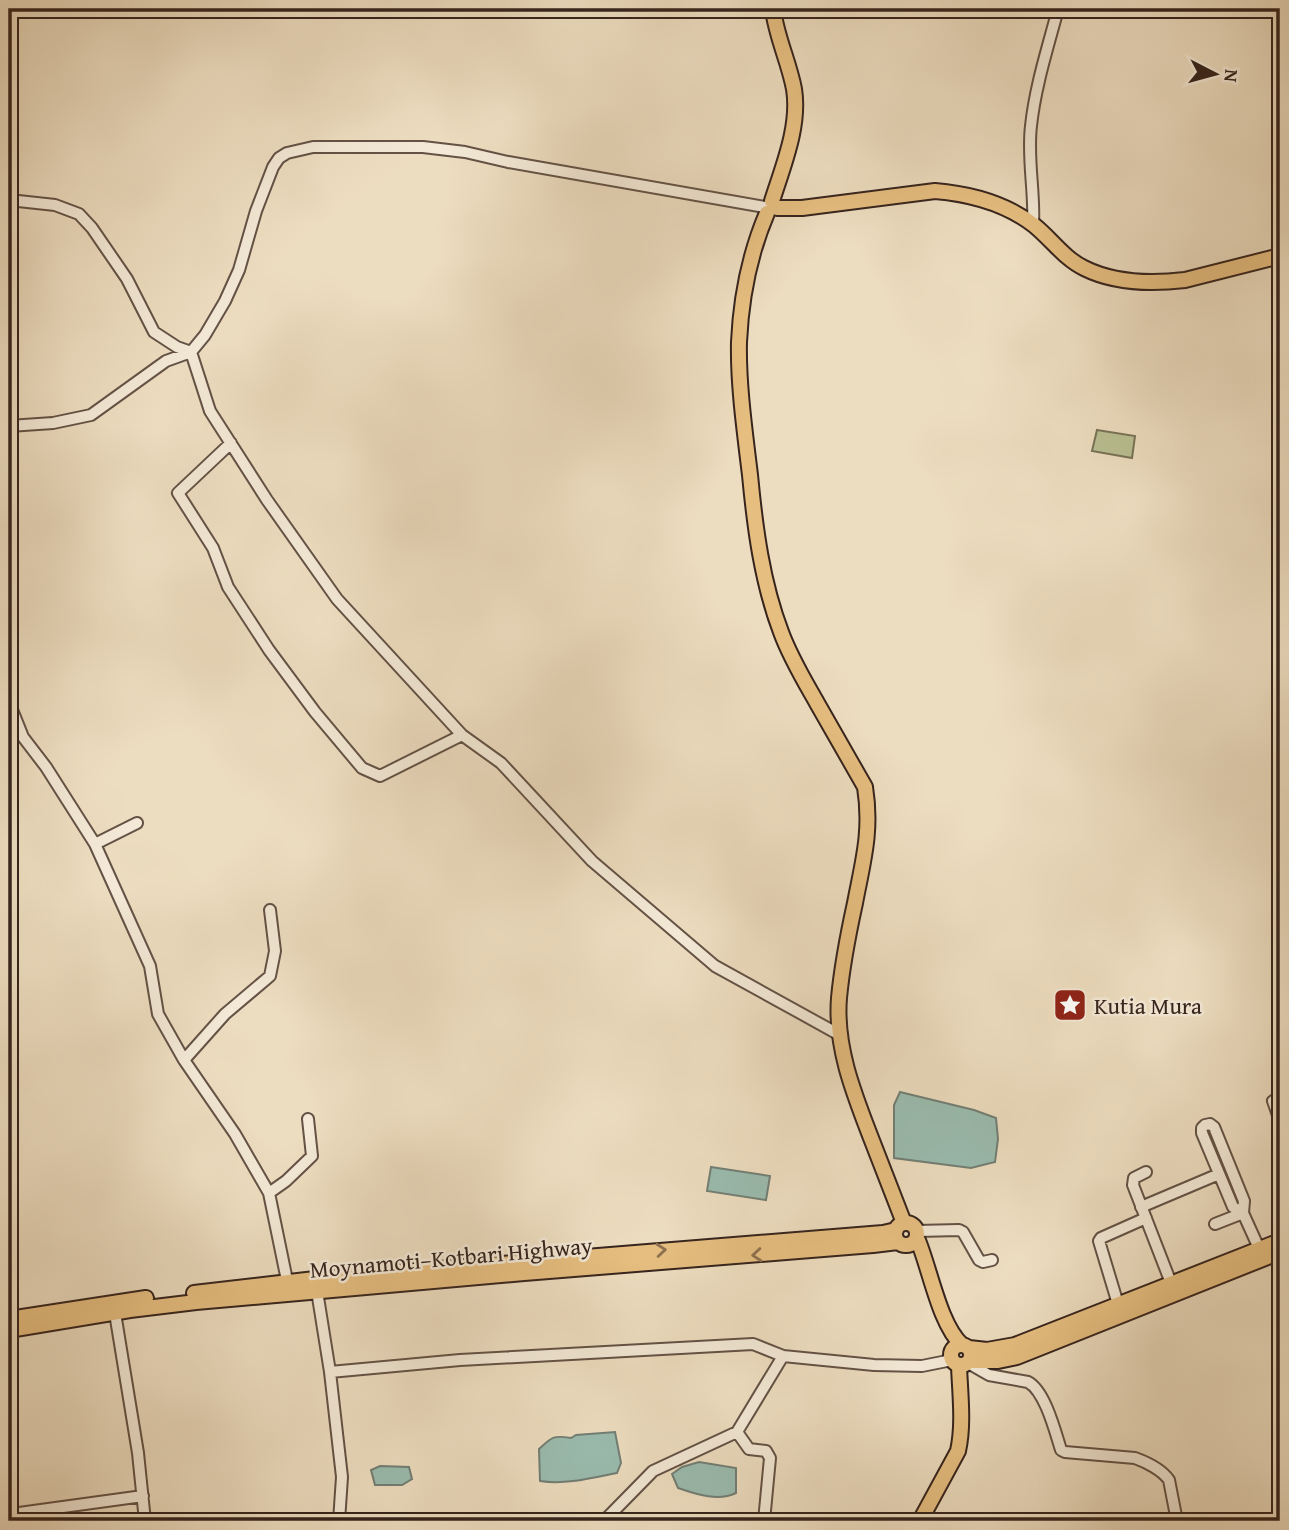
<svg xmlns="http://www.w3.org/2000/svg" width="1289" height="1530" viewBox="0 0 1289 1530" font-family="'Gentium Book Plus',serif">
<rect width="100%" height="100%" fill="#edddc0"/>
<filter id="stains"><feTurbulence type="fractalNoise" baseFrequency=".00286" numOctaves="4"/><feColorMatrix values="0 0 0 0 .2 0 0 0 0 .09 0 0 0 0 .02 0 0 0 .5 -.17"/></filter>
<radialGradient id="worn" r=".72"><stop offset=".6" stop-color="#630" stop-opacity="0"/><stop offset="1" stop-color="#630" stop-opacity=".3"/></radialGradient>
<path fill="#b9c092" stroke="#787258" stroke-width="2" d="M1097 430 1135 436 1132 458 1092 451Z"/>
<path fill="#9abcaf" stroke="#727f75" stroke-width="2" d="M900 1092 974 1110 996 1118 998 1139 995 1162 971 1168 894 1158V1105Z
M711 1167 770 1176 766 1200 707 1191Z
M615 1432 621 1463 617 1473C592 1478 565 1485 540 1481L539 1449C552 1437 553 1435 571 1438L576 1435Z
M699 1462 736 1468V1493C718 1502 696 1494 678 1488L672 1474 682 1467Z
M380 1466 409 1467 412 1479 402 1485H375L371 1470Z"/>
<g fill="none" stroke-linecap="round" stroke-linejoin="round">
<defs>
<path id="minor" d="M9 200 55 205 79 214 92 228 127 279 154 332 177 347 191 352 205 335 225 301 239 270 256 211 273 167 279 158 287 153 313 147H423L465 152 508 162 765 207
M1033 225C1035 192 1027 159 1031 126 1035 87 1048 47 1058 9
M9 426 53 423 91 415 166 361 191 352 210 411 267 500 337 599 462 735 501 763 592 861 715 966 840 1035
M231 443 178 493 213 548 228 587 269 650 315 712 362 768 380 776 462 735
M9 702 23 737 46 767 95 844 150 966 158 1014 184 1060 235 1134 269 1193 289 1290
M95 844 137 823
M184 1060 225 1014 270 976 275 951 270 910
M1280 1097 1273 1101 1280 1121
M1146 1172 1134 1178 1133 1185 1171 1283
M269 1193 286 1181 312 1156 308 1119
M1141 1207 1219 1174
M1243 1213 1233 1207 1202 1133V1128L1205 1125 1210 1124 1214 1127 1244 1201 1243 1213 1262 1255
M1215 1224 1243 1213
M917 1231 959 1230 963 1232 979 1260 983 1262 992 1260
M317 1291 330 1372 460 1360 753 1344 783 1356
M1118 1304 1099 1241 1101 1238 1146 1218
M115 1313 138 1453 145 1521
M968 1363 989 1375 1028 1382C1045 1391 1055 1431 1061 1450L1065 1452 1135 1458C1146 1462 1162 1470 1169 1480L1177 1521
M330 1372 342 1477 339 1521
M737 1432 749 1449 766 1451 770 1458 764 1521
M19 1521V1513L143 1496
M604 1521 653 1471 737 1432 783 1356 874 1365 922 1366 952 1360"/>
<path id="major" d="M772 201C783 166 800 126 794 89 789 62 776 36 773 9
M777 208H802L935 191C971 194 1007 204 1035 226 1052 240 1065 259 1084 268 1114 283 1152 284 1185 280L1280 256
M767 213C750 253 741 298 739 342 738 385 745 433 750 475 755 528 762 582 781 632 790 657 804 680 817 703 833 731 849 759 865 787 872 831 863 861 855 903 848 935 842 966 839 998 835 1047 854 1094 871 1138 882 1167 893 1195 904 1223
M895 1234a11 11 0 1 1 22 0a11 11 0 1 1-22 0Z
M917 1238C930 1268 939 1324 962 1345
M194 1293 315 1279 883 1233 896 1230
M9 1319 146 1298
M9 1330 130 1310 196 1302 524 1273 873 1245 898 1242
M951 1355a10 10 0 1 1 20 0a10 10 0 1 1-20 0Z
M969 1348 987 1350 1015 1345 1280 1241
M970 1361H998L1017 1357 1280 1252
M920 1521 958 1451C964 1424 960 1393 959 1366"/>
</defs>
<use href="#minor" stroke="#645246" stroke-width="14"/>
<use href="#major" stroke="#36241d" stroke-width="18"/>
<use href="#minor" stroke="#f3e9d6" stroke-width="10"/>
<use href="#major" stroke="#e6be80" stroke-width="14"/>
</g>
<defs><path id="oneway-chevron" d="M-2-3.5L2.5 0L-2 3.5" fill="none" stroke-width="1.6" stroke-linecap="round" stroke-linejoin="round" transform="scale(1.75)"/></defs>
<g stroke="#8e714e">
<use href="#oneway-chevron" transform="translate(661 1250) rotate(-5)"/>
<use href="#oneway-chevron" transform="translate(757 1255) rotate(175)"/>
</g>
<defs>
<symbol id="sight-square" viewBox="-11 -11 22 22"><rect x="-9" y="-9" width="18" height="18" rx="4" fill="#8f2418" stroke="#f3e9d6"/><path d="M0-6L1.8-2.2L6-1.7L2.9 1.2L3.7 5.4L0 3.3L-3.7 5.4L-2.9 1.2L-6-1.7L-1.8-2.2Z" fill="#fff"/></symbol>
</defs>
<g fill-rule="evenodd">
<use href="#sight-square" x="1051" y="986" width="38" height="38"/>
</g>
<g text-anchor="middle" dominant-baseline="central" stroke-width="5" stroke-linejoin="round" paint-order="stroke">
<g font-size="23" fill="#36241d" stroke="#f3e9d6" text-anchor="start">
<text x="1094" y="1005">Kutia Mura</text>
</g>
<g font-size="23" fill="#36241d" stroke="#f3e9d6">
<text transform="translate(451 1257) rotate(-5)">Moynamoti–Kotbari Highway</text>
</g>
</g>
<rect width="1289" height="1530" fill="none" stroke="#edddc0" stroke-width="35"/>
<rect x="10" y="10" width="1268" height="1509" fill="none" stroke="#36241d" stroke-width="3.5"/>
<rect x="18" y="18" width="1254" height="1495" fill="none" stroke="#36241d" stroke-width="2"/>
<g transform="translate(1215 74) rotate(96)" stroke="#f3e9d6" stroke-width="5" paint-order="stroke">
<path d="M0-5L12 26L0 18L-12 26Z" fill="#36241d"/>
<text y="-10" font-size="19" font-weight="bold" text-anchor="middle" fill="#36241d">N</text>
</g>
<rect width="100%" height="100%" filter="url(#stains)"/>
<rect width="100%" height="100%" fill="url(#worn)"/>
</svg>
